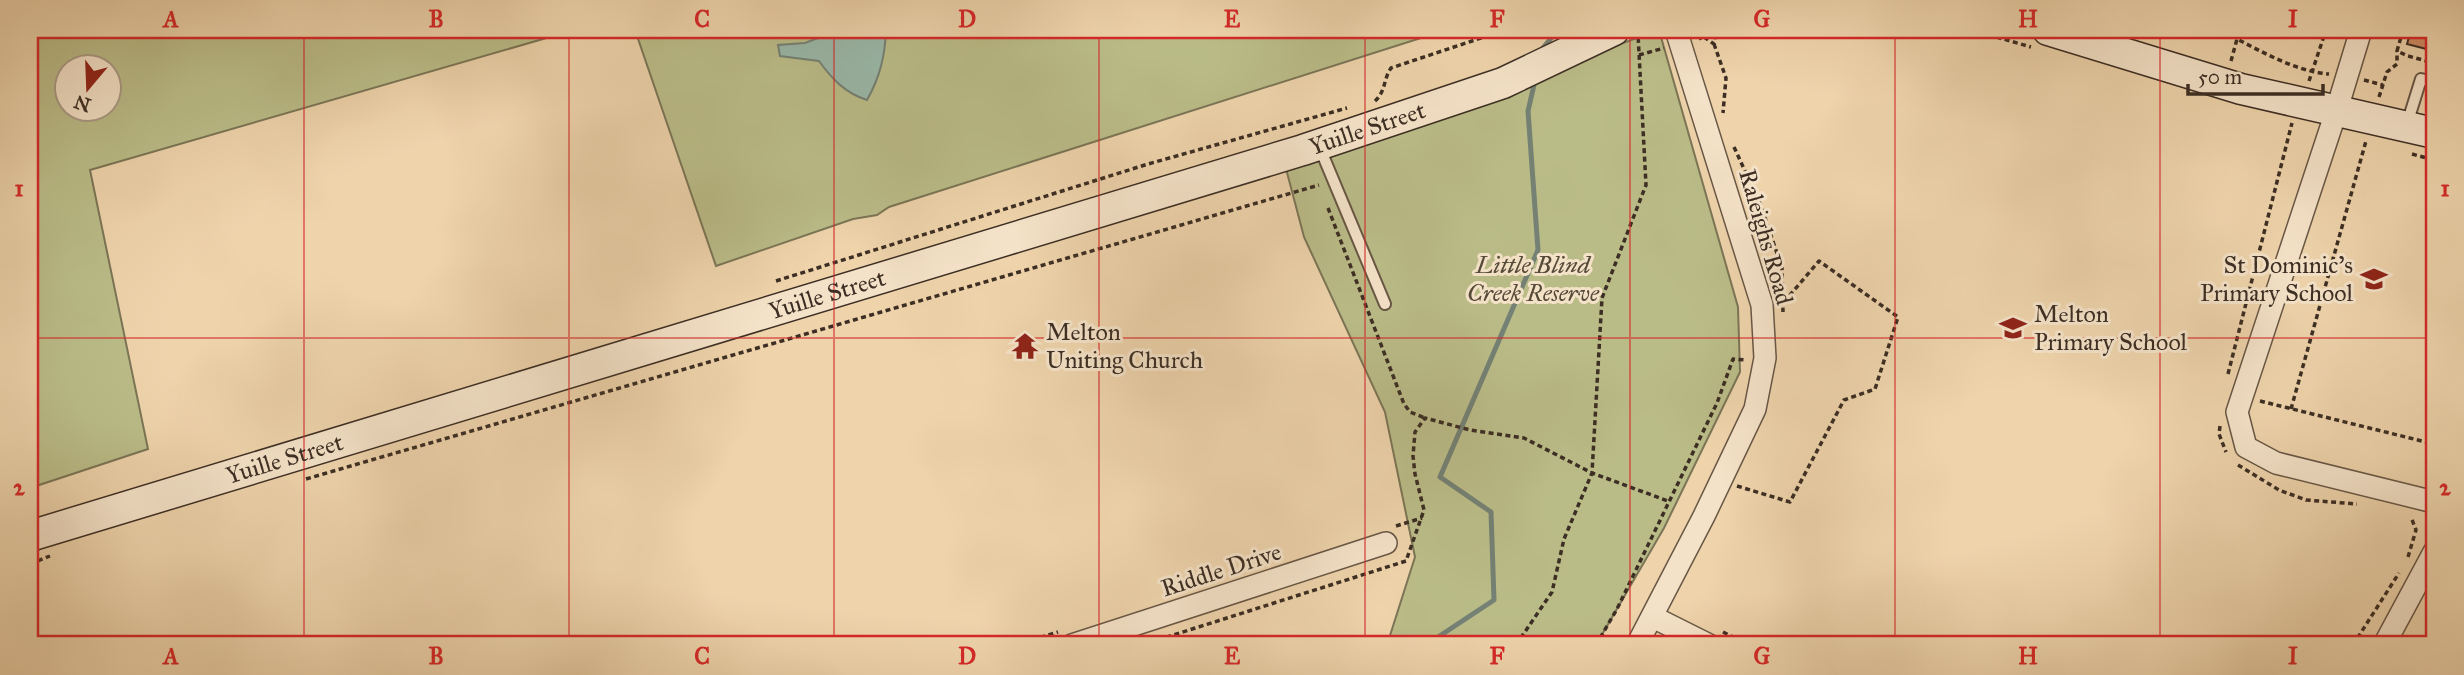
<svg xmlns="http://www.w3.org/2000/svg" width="2464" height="675" viewBox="0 0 2464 675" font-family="'IM FELL Great Primer',serif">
<rect width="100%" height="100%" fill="#eed3ab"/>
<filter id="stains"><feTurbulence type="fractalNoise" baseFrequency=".00286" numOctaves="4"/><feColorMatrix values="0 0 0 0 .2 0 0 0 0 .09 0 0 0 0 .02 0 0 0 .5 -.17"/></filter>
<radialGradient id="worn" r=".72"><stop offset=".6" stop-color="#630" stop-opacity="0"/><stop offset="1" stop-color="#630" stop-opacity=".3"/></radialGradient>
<path fill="#babc88" stroke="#7b7556" stroke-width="2" fill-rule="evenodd" d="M30 30H574L90 170 148 449 30 488ZM66 66H108V108H66Z
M635 30H1446L889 207 877 215 853 219 716 266Z
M1659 30 1738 307 1740 372 1664 528 1596 645H1387L1415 557 1385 412 1304 237 1285 165Z"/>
<path fill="#99b8a9" stroke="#748174" stroke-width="2" d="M839 30H886C885 56 880 77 867 100 845 93 832 79 819 61L780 56 778 45 805 43Z"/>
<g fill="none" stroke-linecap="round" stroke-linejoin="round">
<path stroke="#748174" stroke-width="5" d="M1542 49 1558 30
M1426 645 1494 600 1491 512 1440 477 1538 250 1528 111 1534 85"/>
</g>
<path fill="#d08b64" stroke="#3c2e24" stroke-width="2" d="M2411 30H2434V51L2407 44Z"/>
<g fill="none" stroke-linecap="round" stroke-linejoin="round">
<defs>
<path id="lane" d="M2407 124 2421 79 2434 82
M1319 146 1385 304"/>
<path id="street" d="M2361 30 2337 109 2237 412 2246 447 2276 463 2434 502
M1653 617 1709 645
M1072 645 1386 543
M1637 645 1704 516 1755 409 1765 358 1762 305 1676 30
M2384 645 2434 552"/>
<g id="secondary">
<path d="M2048 30 2241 89 2434 133"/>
<path id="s1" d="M30 536 1303 150 1503 83 1614 30"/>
</g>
</defs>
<use href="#lane" stroke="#685746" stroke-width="14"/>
<use href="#street" stroke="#685746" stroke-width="24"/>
<use href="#secondary" stroke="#3c2e24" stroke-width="33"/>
<path stroke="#3c2e24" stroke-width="3.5" stroke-dasharray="5 3.5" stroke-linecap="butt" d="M1972 30 2031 47
M2403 30 2397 51 2408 56 2434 63
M1704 37 1714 44 1716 30
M1699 39 1715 30
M2237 39 2240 30
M1714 44 1726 78 1723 113
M1639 55 1664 48
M2231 61 2237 39C2266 54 2296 71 2329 74
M2364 80 2383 85
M2309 81 2326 30
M2379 97 2387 72 2397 64V51
M1375 101C1386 91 1383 80 1391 68L1490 35 1520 30
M1734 147 1761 206 1782 268 1783 312
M2412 154 2434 160
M1328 208 1404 404 1410 412 1425 418
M776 281 1148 164 1347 108
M2228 374 2292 123
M2260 401 2434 444
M2291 409 2366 141
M2220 426 2219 434 2226 452
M2238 465 2279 490 2306 500 2357 504
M306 479 1319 185
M1737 486 1790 502 1844 400 1875 389 1898 317 1819 261 1784 302
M1396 526 1422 518
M2408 557 2416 530 2411 517
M30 564 50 556
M1723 632 1749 645
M1016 645 1058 632
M1142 645 1406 561 1424 510 1415 474 1413 456 1415 432 1425 418 1470 430 1524 438 1592 473 1668 501
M1516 645 1552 592 1564 539 1592 473 1602 298 1646 185 1638 34
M1596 645 1617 609 1717 403 1733 359 1746 360
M2353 645 2399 573"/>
<use href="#lane" stroke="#f4e2c8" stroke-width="10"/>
<use href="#street" stroke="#f4e2c8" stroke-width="21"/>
<use href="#secondary" stroke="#f4e2c8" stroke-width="30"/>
</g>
<path fill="none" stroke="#d62828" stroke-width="2" stroke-opacity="0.55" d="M304 30V645M569 30V645M834 30V645M1099 30V645M1365 30V645M1630 30V645M1895 30V645M2160 30V645M30 338H2434"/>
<defs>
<symbol id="school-bare" viewBox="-9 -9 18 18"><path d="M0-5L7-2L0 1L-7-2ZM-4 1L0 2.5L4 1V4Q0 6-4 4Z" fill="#8f2418" stroke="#f4e2c8" stroke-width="2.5" paint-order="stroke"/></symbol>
<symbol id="temple-bare" viewBox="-9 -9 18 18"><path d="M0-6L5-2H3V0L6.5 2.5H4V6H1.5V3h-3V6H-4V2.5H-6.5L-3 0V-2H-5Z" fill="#8f2418" stroke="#f4e2c8" stroke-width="2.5" paint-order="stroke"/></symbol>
</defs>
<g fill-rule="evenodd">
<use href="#school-bare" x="2355" y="260" width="38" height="38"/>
<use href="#school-bare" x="1994" y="309" width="38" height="38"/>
<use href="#temple-bare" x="1006" y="327" width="38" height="38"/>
</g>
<g text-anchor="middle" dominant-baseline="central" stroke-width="6" stroke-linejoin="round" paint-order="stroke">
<g font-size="24" fill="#3c2e24" stroke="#f4e2c8">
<text stroke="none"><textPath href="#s1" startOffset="1398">Yuille Street</textPath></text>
<text transform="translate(1766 237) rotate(74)">Raleighs Road</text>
<text stroke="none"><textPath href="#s1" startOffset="833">Yuille Street</textPath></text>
<text stroke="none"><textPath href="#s1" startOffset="266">Yuille Street</textPath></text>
<text transform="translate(1221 570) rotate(-18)">Riddle Drive</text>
</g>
<g font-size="24" font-style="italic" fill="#554a38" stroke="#f4e2c8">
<text x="1533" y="265">Little Blind<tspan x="1533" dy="28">Creek Reserve</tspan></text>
</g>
<g font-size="24" fill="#3c2e24" stroke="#f4e2c8" text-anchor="start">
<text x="2353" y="265" text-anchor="end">St Dominic's<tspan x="2353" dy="28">Primary School</tspan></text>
<text x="2034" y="314">Melton<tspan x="2034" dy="28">Primary School</tspan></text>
<text x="1046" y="332">Melton<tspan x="1046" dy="28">Uniting Church</tspan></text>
</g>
</g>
<rect width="2464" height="675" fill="none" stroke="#eed3ab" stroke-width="77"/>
<g transform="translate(88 88) rotate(199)"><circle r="33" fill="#f4e2c8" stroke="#aa9a86" stroke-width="2"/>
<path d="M0-5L12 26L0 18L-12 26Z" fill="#8f2418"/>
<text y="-10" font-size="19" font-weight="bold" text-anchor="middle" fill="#3c2e24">N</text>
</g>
<path d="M2188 84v10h135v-10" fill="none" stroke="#3c2e24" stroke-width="3.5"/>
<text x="2198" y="84" font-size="21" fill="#3c2e24" stroke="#f4e2c8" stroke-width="5" paint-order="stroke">50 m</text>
<rect x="38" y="38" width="2388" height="598" fill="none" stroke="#d62828" stroke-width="2.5"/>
<g font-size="23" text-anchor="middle" font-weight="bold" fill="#d62828">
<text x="171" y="27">A</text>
<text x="436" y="27">B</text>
<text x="702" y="27">C</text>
<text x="967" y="27">D</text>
<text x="1232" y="27">E</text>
<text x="1497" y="27">F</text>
<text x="1762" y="27">G</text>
<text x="2028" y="27">H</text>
<text x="2293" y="27">I</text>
<text x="19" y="196">1</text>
<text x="2445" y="196">1</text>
<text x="19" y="495">2</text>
<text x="2445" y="495">2</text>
<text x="171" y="664">A</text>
<text x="436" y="664">B</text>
<text x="702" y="664">C</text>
<text x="967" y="664">D</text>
<text x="1232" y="664">E</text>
<text x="1497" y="664">F</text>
<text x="1762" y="664">G</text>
<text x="2028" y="664">H</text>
<text x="2293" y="664">I</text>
</g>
<rect width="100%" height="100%" filter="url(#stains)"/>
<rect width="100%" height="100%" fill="url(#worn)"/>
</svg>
